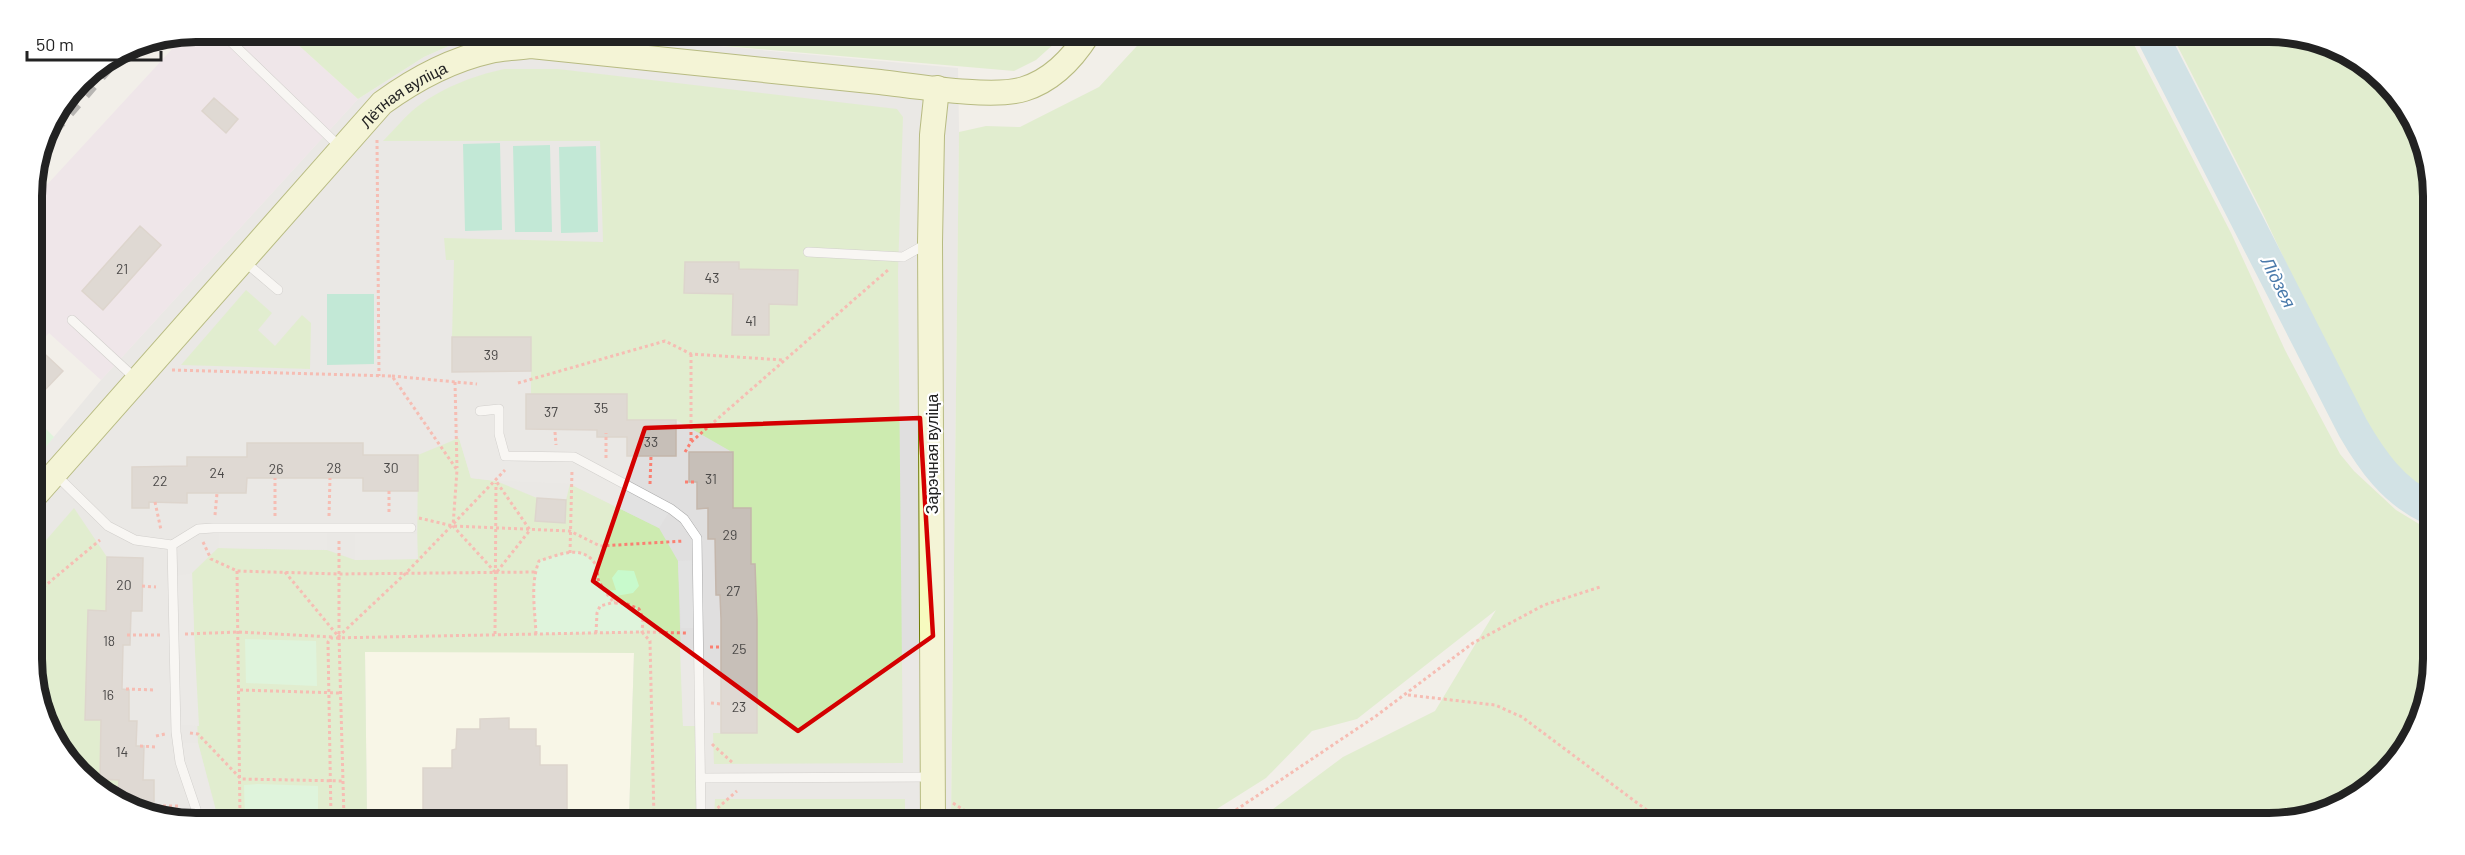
<svg xmlns="http://www.w3.org/2000/svg" width="2465" height="855" viewBox="0 0 2465 855" font-family="Barlow,sans-serif">
<rect width="100%" height="100%" fill="#f2efe9"/>
<path fill="#e0dfdf" d="M498 32 574 33 958 68 959 132 951 820 153 818 73 768 35 691 33 462 101 380 358 99 424 57 469 37Z"/>
<path fill="#ebdbe8" d="M196 32H284L358 99 101 380 49 333 33 350 32 201 186 34Z"/>
<path fill="#ffffe5" d="M365 652H634L629 819 367 818Z"/>
<path fill="#cdebb0" d="M284 32H498L469 37 424 57 358 99Z
M574 33 1065 34 1036 60 1014 71Z
M1148 34 2130 37 2231 233 2285 350 2340 454 2354 471 2396 510 2429 530 2428 702 2406 750 2369 789 2279 823 1257 821 1343 757 1435 711 1496 610 1357 719 1312 731 1266 778 1201 819 951 820 959 132 986 126 1020 127 1099 87Z
M2173 37H2312L2392 87 2430 164 2429 493 2415 485 2380 452 2320 335 2263 214Z
M504 69H558L897 109 903 117 898 272 903 763 714 764 713 733H757L755 564H751V509L733 508 732 452 676 420H627V394H531V338L452 337 454 260H446L444 238 603 242 600 141H383C393 131 402 120 412 111 438 89 472 76 504 69Z
M246 290 272 313 258 330 275 346 302 315 311 323 310 369 181 365Z
M459 438 471 478 496 481 537 498 535 521 565 523 566 500 570 484 659 528 678 561 683 725 700 726 701 810 687 811V819H629L634 653 365 652 367 818H218L198 743 192 573 218 548 327 550 355 560 417 559 418 455Z
M74 508 107 557 106 611H88L85 719 101 720 100 779 119 780 118 796 73 768 35 691 34 554Z
M715 799H905V820L714 819Z"/>
<path fill="#c8facc" d="M33 416 54 437 33 462Z
M579 552C601 563 593 575 606 591L616 590 612 578 618 570 634 571 639 586 633 593 610 597C617 604 629 605 639 609L643 619 642 632 536 634C535 610 530 584 539 561L565 553Z
M245 639 316 641 317 686 246 683Z
M258 784 318 786V818H245L244 785Z"/>
<path fill="#88e0be" d="M500 143 502 230 465 231 463 144Z
M550 145 552 232H515L513 146Z
M596 146 598 232 561 233 559 147Z
M327 294H374V364L327 365Z"/>
<path fill="#e2e2e2" d="M499 409 505 456 574 457 671 509 659 528 570 484 496 481 471 478 459 438V410Z
M219 532 327 533V550L218 548Z
M355 534H417L418 559 355 560Z
M697 560 698 628H681L678 561Z
M192 573 194 634 199 726 176 725 173 576Z
M699 648 700 726H683L680 649Z
M177 742 198 743 216 812 197 814Z"/>
<g fill="none" stroke-linecap="round" stroke-linejoin="round">
<path stroke="#aad3df" stroke-width="32" d="M2153 37 2353 428C2372 461 2393 491 2429 508"/>
</g>
<path fill="#c7bfb8" stroke="#c4b6ab" stroke-width="1.5" d="M214 98 238 119 226 133 202 111Z
M140 226 161 245 103 310 82 291Z
M685 262H739V269L798 270 797 305 769 304V335H732L733 294 684 293Z
M452 337H531V371L452 372Z
M33 343 63 371 42 393 33 384Z
M526 394H627V420H676V456H627V437H597V430L526 429Z
M247 443H363V455H418V491H363V478H247L246 493H187V503L149 502V508H132V467L187 466V457H247Z
M689 452H733V508H751V564H755L757 619V733H721V619L720 595H716L715 539H708V508L697 509V482H689Z
M537 498 566 500 565 523 535 521Z
M107 557 143 558 142 611H131L130 645H123L122 689 129 690V721H137L136 746H144L143 780H154V818L118 796 119 780 100 779 101 720H85L88 610 106 611Z
M509 718V729H536V746H540V765H567V819L423 818V768H452V750L456 749 457 729H480V719Z"/>
<g fill="none" stroke-linecap="round" stroke-linejoin="round">
<defs>
<path id="lane" d="M223 34 342 149
M808 252 903 257 928 243
M245 262 278 290
M72 320 137 380
M480 411 499 409V434L505 456 574 457 671 509 684 519 697 538 701 819
M56 475 108 526 135 540 172 545 198 529 213 528H411
M172 545 176 732 180 762 199 818
M701 778 932 777"/>
<g id="secondary">
<path id="s1" d="M34 497 382 103C415 79 450 60 490 51 503 48 518 48 531 46 647 58 764 70 880 82 915 86 993 99 1024 89 1053 80 1073 58 1088 34"/>
<path d="M933 820 930 242 932 135 937 88"/>
</g>
</defs>
<use href="#lane" stroke="#a9a9a9" stroke-width="10"/>
<use href="#secondary" stroke="#707d05" stroke-width="26"/>
<path stroke="#fa8072" stroke-width="3" stroke-dasharray="3 3" stroke-linecap="butt" d="M377 140 379 376
M691 354V442
M172 370 392 376 457 470 453 526 496 573 530 530 496 481
M392 376 477 384
M455 382 457 468
M518 383 665 341 691 354 783 360
M555 432 556 445
M685 452 691 442 888 270
M606 458V433
M685 482H694
M650 484 651 456
M389 491V515
M155 502 161 530
M215 515 217 493
M275 516V478
M329 516 330 478
M419 518 453 526 570 531 600 546 684 541
M339 541V637L344 818
M203 542 211 559 237 571 339 574 535 572
M570 553 572 470
M237 571 240 818
M285 572 338 636
M142 586 156 587
M34 595 100 540
M596 633 597 613 600 606 615 602
M185 634 239 632 332 637
M495 634 496 483
M536 634C535 610 530 584 539 561 558 555 583 543 596 565 598 569 597 574 598 579 602 588 608 596 615 603L627 604 639 609 643 619 642 632 687 633
M127 635H161
M338 637 406 573 505 470
M710 647H721
M126 689 156 690
M240 690 340 693
M1408 695 1495 705 1522 717 1652 814 1666 822
M711 703 721 704
M190 733 198 734 241 779 343 781
M156 736 165 734
M712 744 734 764
M140 746 156 747
M953 803 979 820
M157 806H179
M713 812 737 791
M331 818 328 642 331 638 642 632 650 641 654 819
M1221 820 1376 716 1473 643 1544 605 1600 587"/>
<use href="#lane" stroke="#fff" stroke-width="9"/>
<use href="#secondary" stroke="#f7fabf" stroke-width="24"/>
<path stroke="#707070" stroke-width="4.5" stroke-dasharray="12 12" stroke-linecap="butt" d="M40 151 133 44"/>
</g>
<path d="M0 0H2465V855H0ZM920 418 933 636 798 731 593 581 645 428Z" fill="#f2efe9" fill-opacity=".55" fill-rule="evenodd"/>
<path fill="none" stroke="#d40000" stroke-width="4.5" stroke-linejoin="round" d="M920 418 933 636 798 731 593 581 645 428Z"/>
<g text-anchor="middle" dominant-baseline="central" stroke-width="4.5" stroke-linejoin="round" paint-order="stroke">
<g font-size="14" fill="#4b4948">
<text x="122" y="268">21</text>
<text x="712" y="277">43</text>
<text x="751" y="320">41</text>
<text x="491" y="354">39</text>
<text x="601" y="407">35</text>
<text x="551" y="411">37</text>
<text x="651" y="441">33</text>
<text x="334" y="467">28</text>
<text x="391" y="467">30</text>
<text x="276" y="468">26</text>
<text x="217" y="472">24</text>
<text x="711" y="478">31</text>
<text x="160" y="480">22</text>
<text x="730" y="534">29</text>
<text x="124" y="584">20</text>
<text x="733" y="590">27</text>
<text x="109" y="640">18</text>
<text x="739" y="648">25</text>
<text x="108" y="694">16</text>
<text x="739" y="706">23</text>
<text x="122" y="751">14</text>
</g>
<g font-size="16" fill="#222" stroke="#fff">
<text stroke="none"><textPath href="#s1" startOffset="548">Лётная вуліца</textPath></text>
<text transform="translate(931 454) rotate(-90)">Зарэчная вуліца</text>
</g>
<g font-size="18" font-style="italic" fill="#4a7aab" stroke="#fff">
<text transform="translate(2279 282) rotate(63)">Лідзея</text>
</g>
</g>
<path d="M0 0H2465V855H0ZM196 42H2269A154 154 0 0 1 2423 196V659A154 154 0 0 1 2269 813H196A154 154 0 0 1 42 659V196A154 154 0 0 1 196 42Z" fill="#fff" fill-rule="evenodd"/>
<path fill="none" stroke="#222" stroke-width="8" d="M196 42H2269A154 154 0 0 1 2423 196V659A154 154 0 0 1 2269 813H196A154 154 0 0 1 42 659V196A154 154 0 0 1 196 42Z"/>
<path d="M27 51v9h134v-9" fill="none" stroke="#222222" stroke-width="3"/>
<text x="36" y="51" font-size="18" fill="#222222" stroke="#ffffff" stroke-width="4.5" paint-order="stroke">50 m</text>
</svg>
